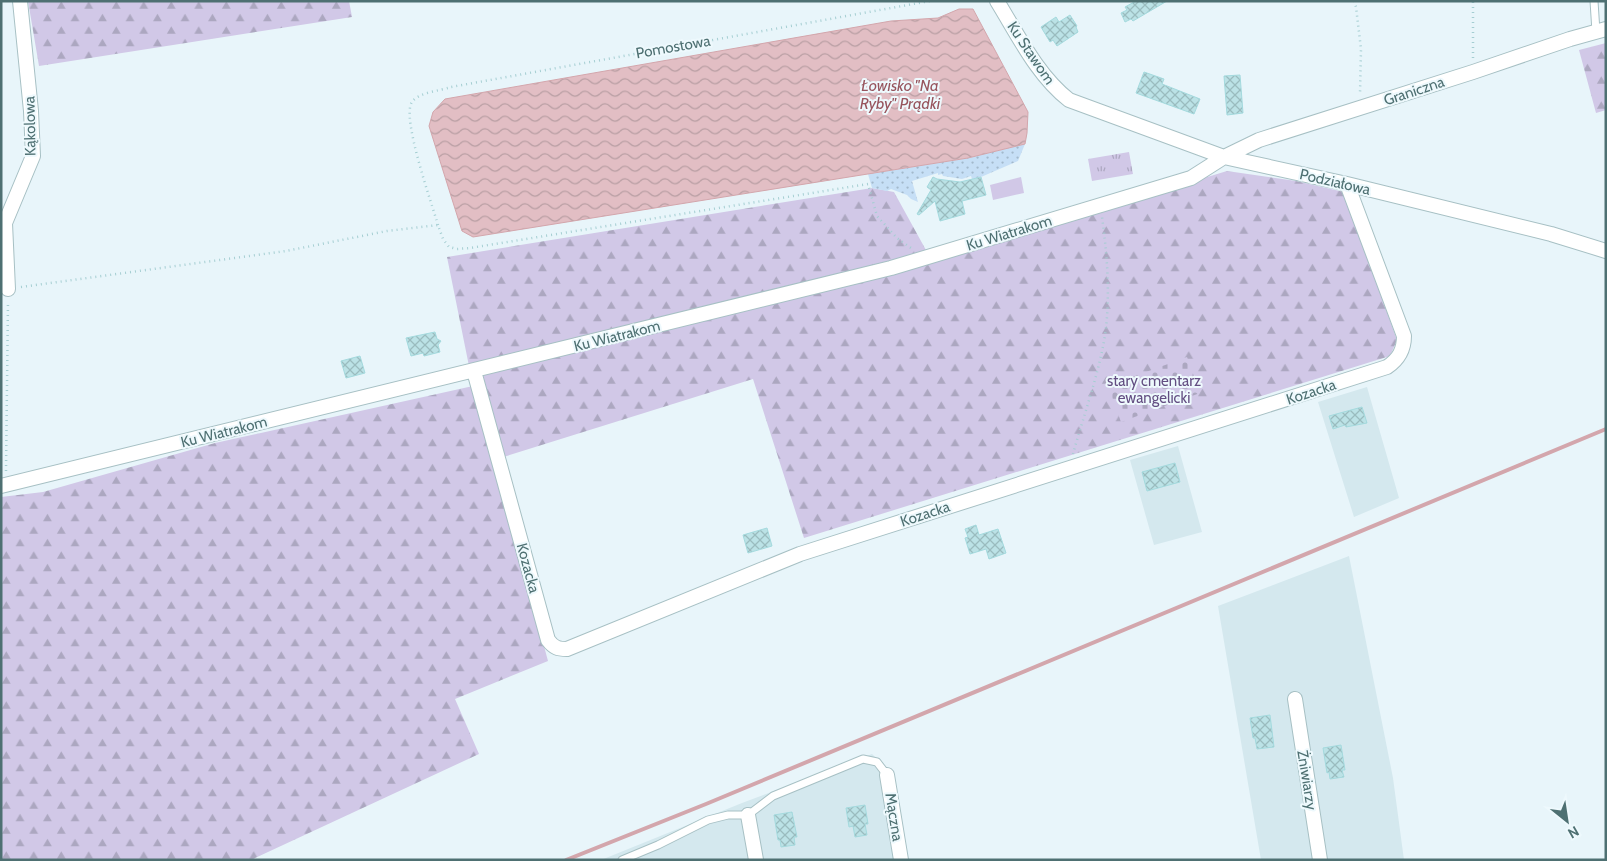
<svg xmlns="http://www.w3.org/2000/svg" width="1607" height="861" viewBox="0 0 1607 861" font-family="Cabin,sans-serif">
<defs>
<pattern id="grass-tufts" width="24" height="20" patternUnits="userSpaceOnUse" patternTransform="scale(1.25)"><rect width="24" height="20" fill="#d1c8e7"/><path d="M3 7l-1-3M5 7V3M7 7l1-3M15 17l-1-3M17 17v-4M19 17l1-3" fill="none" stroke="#aca7c0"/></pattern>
<pattern id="forest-firs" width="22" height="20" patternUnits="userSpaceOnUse" patternTransform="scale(1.25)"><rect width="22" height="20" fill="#d1c8e7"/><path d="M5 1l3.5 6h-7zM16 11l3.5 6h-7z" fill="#aca7c0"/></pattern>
<pattern id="sand-dots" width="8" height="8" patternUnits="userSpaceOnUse" patternTransform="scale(1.25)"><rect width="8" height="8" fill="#c6dff6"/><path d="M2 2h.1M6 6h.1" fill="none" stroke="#a3b9cc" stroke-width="1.8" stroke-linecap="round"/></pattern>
<pattern id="cemetery-stones" width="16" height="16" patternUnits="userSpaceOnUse" patternTransform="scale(1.25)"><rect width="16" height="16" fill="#d1c8e7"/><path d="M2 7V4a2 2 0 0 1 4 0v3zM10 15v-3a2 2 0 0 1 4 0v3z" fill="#aca7c0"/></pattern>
<pattern id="water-waves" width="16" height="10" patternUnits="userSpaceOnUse" patternTransform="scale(1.25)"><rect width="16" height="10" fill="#e2bec4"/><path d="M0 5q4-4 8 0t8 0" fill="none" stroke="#b99fa4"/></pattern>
<pattern id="building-cross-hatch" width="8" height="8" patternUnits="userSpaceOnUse" patternTransform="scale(1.25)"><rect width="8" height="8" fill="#bbe2e6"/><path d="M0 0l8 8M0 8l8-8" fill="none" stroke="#9abcbf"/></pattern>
</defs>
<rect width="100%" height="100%" fill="#e8f5fa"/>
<path fill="#d4e8ee" d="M1367 387 1399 498 1354 517 1318 402Z
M1178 446 1202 532 1154 545 1130 460Z
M1349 556 1393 778 1404 860H1261L1218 606Z
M872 754 889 770 905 860H601L742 803Z"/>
<path fill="url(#grass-tufts)" d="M1129 152 1133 174 1092 181 1088 159Z"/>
<path fill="url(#forest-firs)" d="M28 1H349L352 17 39 66Z
M1606 43V110L1596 113 1579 50Z
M1227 171 1296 181 1344 192 1397 340 1390 356 804 538 753 379 494 460 548 661 455 699 479 754 251 860H1V497L43 492 215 443 473 386 447 257 872 188 894 192 932 261Z"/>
<path fill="url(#sand-dots)" d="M1025 144 1018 161 981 177 972 179 971 176 962 179 943 176 942 174 938 175V173L912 181 918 202 911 199 907 195 891 189 887 191 872 188 868 174 968 158Z"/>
<path fill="url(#cemetery-stones)" d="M1187 357 1200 393 1121 422 1108 386Z"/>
<path fill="#d1c8e7" d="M1021 177 1024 193 993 200 990 185Z"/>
<path fill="url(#water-waves)" stroke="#d3a6ac" d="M959 9H973L1028 112 1027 133 1025 144 968 158 473 237 462 231 429 126 433 112 445 99 891 21 938 18Z"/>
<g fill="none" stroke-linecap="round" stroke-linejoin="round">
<path stroke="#d3a6ac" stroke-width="4" d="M566 860 706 804 1606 429"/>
</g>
<path fill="url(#building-cross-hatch)" stroke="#a4dade" d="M1136 1H1167L1133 21 1131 19 1125 22 1121 13 1127 10 1125 7Z
M1070 15 1077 26 1076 27 1078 32 1057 46 1053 40 1050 42 1041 27 1056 17 1059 22Z
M1144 72 1164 79 1162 84 1200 99 1194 114 1136 93Z
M1240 75 1243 113 1227 115 1224 76Z
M933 177 937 179 960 182 981 177 986 195 962 201 965 214 940 221 935 201 919 215 917 214 931 190 927 187Z
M435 332 437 339 441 341 438 345 440 352 424 356 423 353 411 356 406 338Z
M360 356 365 373 346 378 341 361Z
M1362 407 1367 423 1346 427 1345 425 1333 429 1329 416Z
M1175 463 1180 482 1147 491 1142 472Z
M976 525 979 535 998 529 1006 553 989 559 986 549 970 554 965 538 968 537 965 529Z
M767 528 772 546 748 553 743 535Z
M1270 715 1274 747 1257 749 1255 738H1253L1250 718Z
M1341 745 1345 770H1342L1344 777 1330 779 1329 772 1327 773 1323 748Z
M865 805 868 824H865L867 835 855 837 853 826 849 827 846 808Z
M792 812 797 837H794L795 845 781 847 780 840H778L774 815Z"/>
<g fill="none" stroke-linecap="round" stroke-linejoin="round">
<defs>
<path id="lane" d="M1594 1 1596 32
M622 860 658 845 708 820 728 815H748L773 796 863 759 877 762 887 775"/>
<path id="street" d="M997 1C1018 35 1037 75 1069 100L1224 157 1347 184 1551 234 1606 251
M8 289 5 223 33 156 31 111 20 1
M474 371 548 640C554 648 558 649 567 649L800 554 1387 367C1399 359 1404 350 1404 336L1347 184
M1 486 891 268 1191 178 1224 157 1259 140 1473 72 1570 39 1606 29
M1295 699 1320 860
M887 775 901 860
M748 815 756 860"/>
</defs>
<use href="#lane" stroke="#a7c0c4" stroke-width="9"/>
<use href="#street" stroke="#a7c0c4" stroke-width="16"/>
<path stroke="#a5ced2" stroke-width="2.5" stroke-dasharray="1 4" stroke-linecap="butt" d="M1354 1 1356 7 1361 49 1360 94
M1473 58V1
M438 225C432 204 401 117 412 102 419 92 440 91 451 87L930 1
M21 287 286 251 387 231 438 225 443 239 449 247 457 249 470 248 868 184 877 216 897 238 911 248
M1073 454C1084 414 1101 368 1106 328 1110 291 1107 253 1102 217
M6 471 8 301"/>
<use href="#lane" stroke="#fff" stroke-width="7"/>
<use href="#street" stroke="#fff" stroke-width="14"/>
</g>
<g text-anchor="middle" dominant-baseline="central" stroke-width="4" stroke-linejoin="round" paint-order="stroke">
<g font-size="15" fill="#4e7072" stroke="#eef9fd">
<text transform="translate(673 47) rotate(-10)">Pomostowa</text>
<text transform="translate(1031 53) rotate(56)">Ku Stawom</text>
<text transform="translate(1414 91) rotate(-18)">Graniczna</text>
<text transform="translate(30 126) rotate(-91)">Kąkolowa</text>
<text transform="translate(1335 182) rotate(13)">Podziałowa</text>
<text transform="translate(1009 233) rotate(-17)">Ku Wiatrakom</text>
<text transform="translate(617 336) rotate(-14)">Ku Wiatrakom</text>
<text transform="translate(1311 392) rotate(-18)">Kozacka</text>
<text transform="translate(224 432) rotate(-14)">Ku Wiatrakom</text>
<text transform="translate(925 514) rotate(-18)">Kozacka</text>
<text transform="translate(528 568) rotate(75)">Kozacka</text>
<text transform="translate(1307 780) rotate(81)">Żniwiarzy</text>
<text transform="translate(894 817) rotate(81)">Mączna</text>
</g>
<g font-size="15" fill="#634e82" stroke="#eef9fd">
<text x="1154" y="381">stary cmentarz<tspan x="1154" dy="17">ewangelicki</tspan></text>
</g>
<g font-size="16" font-style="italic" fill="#97545d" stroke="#eef9fd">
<text x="900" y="85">Łowisko "Na<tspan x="900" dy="18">Ryby" Prądki</tspan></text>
</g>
</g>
<rect width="1607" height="861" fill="none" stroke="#4e7072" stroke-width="5"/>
<g transform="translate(1567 821) rotate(150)" stroke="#eef9fd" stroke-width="4" paint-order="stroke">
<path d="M0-4L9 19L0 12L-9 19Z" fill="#4e7072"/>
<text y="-8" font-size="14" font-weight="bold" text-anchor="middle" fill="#4e7072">N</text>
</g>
</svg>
